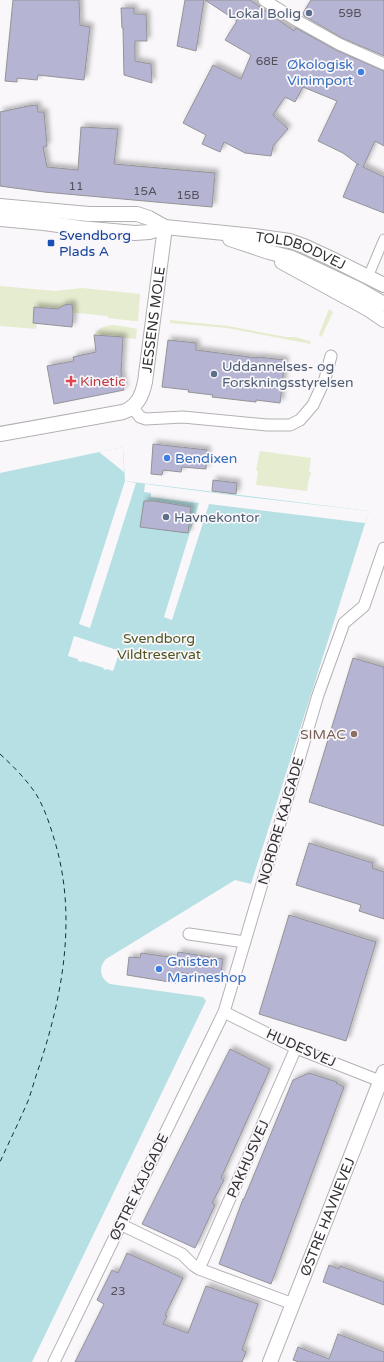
<svg xmlns="http://www.w3.org/2000/svg" width="384" height="1362" viewBox="0 0 384 1362" font-family="'Varela Round',sans-serif">
<defs>
<filter id="shadow"><feDropShadow dx="3.5" dy="-3.5" stdDeviation="2" flood-color="#0004"/></filter>
</defs>
<rect width="100%" height="100%" fill="#faf7fa"/>
<path fill="#e6eccf" d="M305 251 357 277 355 281 303 255Z
M0 286 55 291 82 288 140 294 138 321H134L108 318V316L34 309 33 315H35L32 321 37 323 36 329 0 326Z
M329 309 333 312 322 336 320 337 319 334Z
M170 320 228 326 286 337H295L310 341 311 344 227 328 170 323Z
M114 325 128 327 137 329 136 339 94 335C98 328 106 325 114 325Z
M260 451 311 458 309 472H311L310 477 309 478 307 491 256 485 258 471 256 470Z"/>
<path fill="#b6e0e4" d="M123 447 125 481 369 511 251 884 235 880 106 959C98 967 100 979 110 984L203 997 206 1001 32 1362H0V473Z"/>
<path fill="#faf7fa" d="M123 447 124 472 99 452Z
M125 481 136 483 90 628 79 624Z
M145 484 239 496 369 511 365 523 209 504 172 620 164 617 199 503 151 497V493L144 492Z
M74 636 120 651 113 671 107 669 106 670 103 669 104 668 82 661 81 662 78 661V659L68 656Z"/>
<g fill="none" stroke-linecap="round" stroke-linejoin="round">
<path stroke="#0a3438" stroke-width="1" stroke-dasharray="5 4" stroke-linecap="butt" d="M0 754C13 766 26 779 36 794 45 809 50 825 55 842 77 916 63 995 39 1067 35 1078 32 1090 28 1101 19 1122 9 1142 0 1162"/>
</g>
<path fill="#b5b4d3" stroke="#939397" filter="url(#shadow)" d="M13 0H79L80 25 90 27 84 80 38 75 37 80 17 78V82L5 81Z
M185 0H204L196 51 177 46Z
M205 0H250L294 31 296 28 336 50 384 71V146L375 141 363 167 384 177V213L343 197 357 164 359 165 343 153 318 141 337 101 303 87 295 102 285 97 273 115 288 129 273 146 271 156 245 153 224 142 220 152 202 144 206 135 183 123 213 65 241 79 251 55 225 40 237 21Z
M311 0H384V56L342 38 304 16 303 13Z
M121 8H134V14H146L147 41H135V61L151 64 152 83 124 75 123 28H122Z
M37 105 38 112H44L47 146 43 147 47 167 78 170 81 127 118 129 114 164 215 173 212 207 44 192 0 186V112L28 106Z
M72 304 73 314 72 327 33 323 34 307 58 309 64 305Z
M94 335 123 337 121 372 124 390 54 404 47 366 74 361 73 357 96 352Z
M168 340 196 343V350L257 358V357L285 360 280 403 256 400V402L212 397 213 395 188 392 189 390 162 387Z
M153 444 207 450 206 469 182 467 181 472 163 470 162 475 151 474Z
M213 480 237 483 236 494 212 491Z
M144 501H154L191 507 188 533 140 527Z
M353 658 384 667V826L309 802Z
M309 843 373 863 372 868 384 872V919L359 911 361 905 296 885Z
M289 915 376 942 346 1041 259 1014Z
M178 952 223 959 220 979 177 972 176 983 127 975 129 957 140 958 141 953 177 958Z
M230 1049 270 1069 221 1178 224 1180 212 1203 215 1205 195 1248 142 1224Z
M309 1073 337 1082 336 1083 344 1087 271 1284 219 1264 243 1199H244L293 1080Z
M127 1253 183 1278 165 1315 167 1316 163 1324 188 1333 206 1286 258 1304 242 1350 246 1352 242 1362H75L104 1304 97 1300 112 1270 118 1273Z
M329 1265 339 1269 340 1266 384 1282V1305L323 1282Z
M338 1334 384 1352V1362H299L293 1360 298 1347 329 1359Z"/>
<g fill="none" stroke-linecap="round" stroke-linejoin="round">
<defs>
<path id="pedestrian" d="M368 277 384 239"/>
<path id="minor" d="M264 0 296 20 339 44 384 64
M133 408 140 417 146 419 183 417 267 425H290L300 420 313 405 325 379 331 356
M189 934 245 942
M224 1012 296 1048 380 1081
M120 1224 182 1254 193 1265 199 1269 293 1304
M199 1269 296 1048
M54 1362 224 1012 318 695 344 623 364 606 384 548"/>
<g id="tertiary">
<path d="M0 206 89 214H137L149 218 165 227"/>
<path id="s1" d="M0 219 44 223 80 228 135 233 149 232 165 227 254 236 290 241 304 246 332 259 384 285"/>
<path d="M230 239 269 252 292 258 358 289 384 304"/>
<path d="M282 262 368 309 384 320"/>
<path id="s2" d="M0 434 123 412C137 407 142 396 145 382L165 227"/>
<path id="s3" d="M270 1362 384 1072"/>
</g>
</defs>
<use href="#pedestrian" stroke="#b4b1b4" stroke-width="11"/>
<use href="#minor" stroke="#b4b1b4" stroke-width="13"/>
<use href="#tertiary" stroke="#b4b1b4" stroke-width="16"/>
<use href="#pedestrian" stroke="#fff" stroke-width="9"/>
<use href="#minor" stroke="#fff" stroke-width="11"/>
<use href="#tertiary" stroke="#fff" stroke-width="14"/>
</g>
<g fill="#5c6f8a" stroke="#faf7fa" stroke-width="1.5">
<circle cx="309" cy="13" r="4"/>
<circle cx="214" cy="374" r="4"/>
<circle cx="166" cy="517" r="4"/>
</g>
<g fill="#3f7fe0" stroke="#faf7fa" stroke-width="1.5">
<circle cx="361" cy="72" r="4"/>
<circle cx="167" cy="458" r="4"/>
<circle cx="159" cy="969" r="4"/>
</g>
<rect fill="#1a4fb4" stroke="#faf7fa" stroke-width="1.5" x="47" y="239" width="8" height="8" rx="2"/>
<path fill="#e0444e" stroke="#faf7fa" stroke-width="1.5" d="M69 375h4v4h4v4h-4v4h-4v-4h-4v-4h4z"/>
<circle fill="#8d6e63" stroke="#faf7fa" stroke-width="1.5" cx="354" cy="734" r="4"/>
<g text-anchor="middle" dominant-baseline="central" stroke-width="3.5" stroke-linejoin="round" paint-order="stroke">
<g font-size="12" fill="#52505a">
<text x="350" y="13">59B</text>
<text x="267" y="61">68E</text>
<text x="76" y="186">11</text>
<text x="145" y="191">15A</text>
<text x="188" y="195">15B</text>
<text x="118" y="1291">23</text>
</g>
<g font-size="14" fill="#4e5e75" stroke="#faf7fa" text-anchor="start">
<text x="301" y="13" text-anchor="end">Lokal Bolig</text>
<text x="222" y="366">Uddannelses- og<tspan x="222" dy="16">Forskningsstyrelsen</tspan></text>
<text x="174" y="517">Havnekontor</text>
</g>
<g font-size="14" fill="#366cbe" stroke="#faf7fa" text-anchor="start">
<text x="353" y="64" text-anchor="end">Økologisk<tspan x="353" dy="16">Vinimport</tspan></text>
<text x="175" y="458">Bendixen</text>
<text x="167" y="961">Gnisten<tspan x="167" dy="16">Marineshop</tspan></text>
</g>
<g font-size="14" fill="#164399" stroke="#faf7fa" text-anchor="start">
<text x="59" y="235">Svendborg<tspan x="59" dy="16">Plads A</tspan></text>
</g>
<g font-size="14" fill="#312f31" stroke="#faf7fa">
<text stroke="none"><textPath href="#s1" startOffset="305">TOLDBODVEJ</textPath></text>
<text stroke="none"><textPath href="#s2" startOffset="227">JESSENS MOLE</textPath></text>
<text transform="translate(281 821) rotate(-74)">NORDRE KAJGADE</text>
<text transform="translate(301 1048) rotate(24)">HUDESVEJ</text>
<text transform="translate(248 1159) rotate(-66)">PAKHUSVEJ</text>
<text transform="translate(139 1187) rotate(-64)">ØSTRE KAJGADE</text>
<text stroke="none"><textPath href="#s3" startOffset="156">ØSTRE HAVNEVEJ</textPath></text>
</g>
<g font-size="14" fill="#be3a42" stroke="#faf7fa" text-anchor="start">
<text x="80" y="381">Kinetic</text>
</g>
<g font-size="14" fill="#505724" stroke="#faf7fa">
<text x="159" y="638">Svendborg<tspan x="159" dy="16">Vildtreservat</tspan></text>
</g>
<g font-size="14" fill="#785e54" stroke="#faf7fa" text-anchor="end">
<text x="346" y="734">SIMAC</text>
</g>
</g>
</svg>
